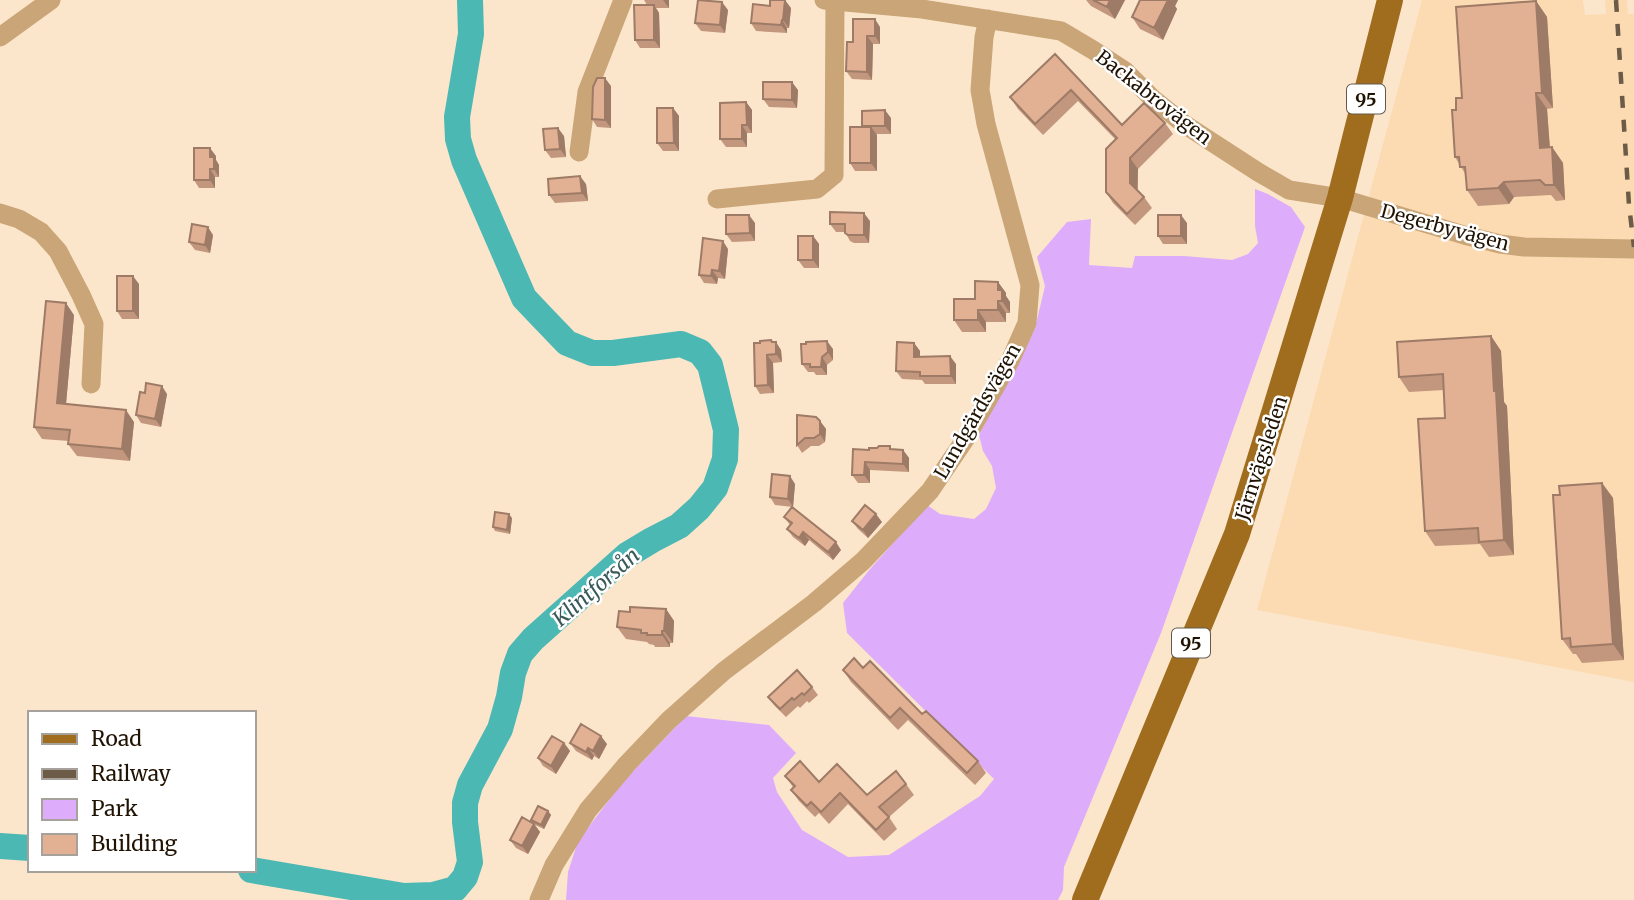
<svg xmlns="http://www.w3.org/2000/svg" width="1634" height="900" viewBox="0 0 1634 900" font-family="Merriweather,serif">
<rect width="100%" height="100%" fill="#fce6cb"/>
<path fill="#fcdbb2" d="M1422 0H1583L1585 15 1606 14 1605 0H1627L1628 14H1634V682L1257 610Z"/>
<path fill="#ddadfb" d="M1255 189 1268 194 1291 207 1305 227 1161 633 1064 867 1063 890 1058 900H566L568 872 578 841 621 784 686 716 769 725 796 753 773 778 777 792 802 830 848 857 889 855 980 796 994 779 847 633 843 603 870 569 927 505 940 514 974 519 986 509 996 488 992 466 983 451 979 435 1035 328 1045 286 1037 257 1067 222 1091 219 1089 265 1132 268 1135 256H1184L1232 260 1248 254 1258 243 1255 226Z"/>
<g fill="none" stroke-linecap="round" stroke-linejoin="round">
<path stroke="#4cb8b4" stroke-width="26" d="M0 846 30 848
M251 870 404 896 433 895 455 889 465 877 470 862 465 822V803L470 785 500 729 509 697 513 673 520 654 533 639 627 555 652 540 679 526 699 508 715 488 725 459 726 430 710 365 700 352 681 344 613 353H592L567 343 542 317 524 298 464 160 458 139 457 117 471 34 470 0"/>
<path stroke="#c9a578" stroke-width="19" d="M824 0 922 9 1061 31 1093 50 1125 71 1153 99 1184 124 1258 172 1289 190 1340 198 1464 235 1500 244 1524 247 1634 249
M0 37 51 0
M579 152 587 92 623 0
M717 199 817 189 834 175 835 1
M0 213 19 219 41 232 58 251 81 295 94 324 91 384
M539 900 554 865 588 810 627 764 669 720 724 671 814 603 863 561 930 491 966 438 1011 359 1027 323 1030 285 986 124 980 90 984 37 988 19"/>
<path stroke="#a06c1e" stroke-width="26" d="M1085 900 1237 534 1340 198 1390 0"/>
<path stroke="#6b5b47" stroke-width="4.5" stroke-dasharray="12 12" stroke-linecap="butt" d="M1616 0 1629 205 1634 247"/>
</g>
<path fill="#c2977e" d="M644 0H669V8H656L659 13 660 48H640L635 40 647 5Z
M1086 0H1125L1115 19 1091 6Z
M1140 0H1178L1175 6 1177 9 1163 40 1140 29 1132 17Z
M1536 1 1547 17 1553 108 1547 109 1550 148 1552 147 1563 163 1565 200 1556 201 1551 195 1514 197 1509 204 1478 206 1467 190 1466 175 1455 157 1462 98Z
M791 8 789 28H787V33L756 31 751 23Z
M728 10 725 33 701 31 695 23Z
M880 27V44H873L872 80 852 79 846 71 853 42Z
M1055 54 1122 125 1165 123 1173 134 1138 169V190L1144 197 1152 208 1135 225 1113 203 1106 192 1115 139 1078 101 1043 135 1018 109 1010 97Z
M611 86V128L597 127 592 119Z
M798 90 797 108 769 107 763 99Z
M746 102 752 110V133H747V147H726L720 139Z
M673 108 679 116V151H663L657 143Z
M891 118V134H876L877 135V171H855L850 163 863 127 862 126Z
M564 136 566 157 551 158 545 150Z
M216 156V160L219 165V177H215V188H199L194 180Z
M586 184 588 201 555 203 549 195Z
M870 221 869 243H854L850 241 845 232H836L830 224Z
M755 223V241L732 242 726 234Z
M1187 223V244H1163L1158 236Z
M213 235 210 253 195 250 189 242Z
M813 236 819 244V268H804L798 260Z
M728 249 725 279 718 278 717 284 704 283 699 275Z
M998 282 1006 293V296L1010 302V313H1006V322H986V332H962L954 320 975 299Z
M139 284V319H122L117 311Z
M74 315 66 404 134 422 130 461 77 456 68 444 69 441 42 439 34 427Z
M1491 336 1501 351 1504 402 1507 406 1514 555 1489 557 1480 544 1435 546 1425 531 1445 418 1444 390 1409 392 1399 377Z
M771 340 781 350 782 362 773 363 774 393 760 394 755 386Z
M914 343 920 351V356L956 364V384H925L922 380 902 379 896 371Z
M833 349V360L827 365V375H816L814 372H808L802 364Z
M145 393 167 394 161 427 141 423 136 415Z
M820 421 826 429 825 442 819 446H811L802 453 797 445Z
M853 449 903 450 909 458V472L870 470V483H858L852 475Z
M1602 483 1613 498 1624 660 1582 663 1576 654H1573L1562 639 1560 495Z
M795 484 793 507 775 505 770 497Z
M784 517 841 550 833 560 809 540 805 546 793 537 787 529 790 525Z
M512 518 510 534 495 531 493 527Z
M852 521 882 522 868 538 858 529Z
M666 609 674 621 673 643H670V647H655L654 645 649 644 647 642 626 639 617 627 630 612Z
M863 668 978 761 986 773 975 785 908 720 898 730 851 682 843 670Z
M812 687 818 695 809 703 807 701 800 708 798 706 786 717 774 705 768 697Z
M564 743 570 751 556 774 543 766 538 758Z
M570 743 607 744 599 759 594 756 592 760 576 751Z
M785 776 819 782 867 795 906 784 914 795 889 817 897 829 884 841 848 804 829 824 819 813 815 817 799 801 791 790 793 787Z
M548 811 551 815 544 829 535 825 540 832 528 854 516 848 510 840 533 823 531 820Z"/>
<path fill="#9e7b67" d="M663 0H669V8Z
M785 0 791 8 789 28 783 20Z
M1110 0H1125L1115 19 1107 7Z
M1168 0H1178L1175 6 1177 9 1163 40 1154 28Z
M1536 1 1547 17 1553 108 1542 93Z
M722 2 728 10 725 33 720 25Z
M654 5 659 13 660 48 654 40Z
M875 19 880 27V44L875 36Z
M782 20 787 28V33L781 25Z
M867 36 873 44 872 80 867 72Z
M605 78 611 86V128L605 120Z
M792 82 798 90 797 108 792 100Z
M1536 93 1547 109 1551 164 1540 148Z
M746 102 752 110V133L747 125Z
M673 108 679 116V151L674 143Z
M885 110 891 118V134L885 126Z
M742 125 747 133V147L742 139Z
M871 127 877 135V171L871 163Z
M558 128 564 136 566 157 560 149Z
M1552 147 1563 163 1565 200 1554 185Z
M210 148 216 156V160L219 165V177L214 169 210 157Z
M1130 158 1138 169 1137 194 1130 183Z
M210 169 215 177V188L210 180Z
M580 176 586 184 588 201 582 193Z
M1504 182 1514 197 1509 204 1498 188Z
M864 213 870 221 869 243 864 235Z
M749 215 755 223V241L750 233Z
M1181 215 1187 223V244L1181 236Z
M208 227 213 235 210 253 205 245Z
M813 236 819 244V268L813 260Z
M723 241 728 249 725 279 719 271Z
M712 270 718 278 717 284 711 276Z
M133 276 139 284V319L133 311Z
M998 282 1006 293V296L1010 302V313L1002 301 998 290Z
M998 301 1006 313V322L998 310Z
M66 303 74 315 65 415 57 403Z
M978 310 986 322V332L978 320Z
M1491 336 1501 351 1504 402 1507 406 1514 555 1504 540Z
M771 340 776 347V342L781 350 782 362 776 354Z
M827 341 833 349V360L828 352Z
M914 343 920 351V365L914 357Z
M767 355 773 363 774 393 768 385Z
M950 356 956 364V384L951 376Z
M822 357 827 365V375L821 367Z
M162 386 167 394 161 427 155 419Z
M126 410 134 422 130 461 122 449Z
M820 421 826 429 825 442 820 434Z
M903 450 909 458V472L903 464Z
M865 462 870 470V483L864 475Z
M790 476 795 484 793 507 788 499Z
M1602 483 1613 498 1624 660 1613 644Z
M509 514 512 518 510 534 507 530Z
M876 514 882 522 868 538 863 530Z
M803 532 809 540 805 546 799 538Z
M836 542 841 550 833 560 828 552Z
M666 609 674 621 673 643 664 631Z
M662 631 670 643V647L662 635Z
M601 736 607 744 599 759 593 751Z
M564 743 570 751 556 774 551 766Z
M588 748 594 756 592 760 586 752Z
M548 811 551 815 544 829 541 825Z
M534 824 540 832 528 854 522 846Z"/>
<path fill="#e2b093" stroke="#9e7b67" stroke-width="2" d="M698 0 722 2 720 25 695 23Z
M770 0H785L783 20H782L781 25 751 23 753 4 770 6Z
M1093 0H1110L1107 7Z
M1140 0H1168L1154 28 1132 17Z
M1536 1 1542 93H1536L1540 148 1552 147 1554 185H1545L1540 180 1504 182 1498 188 1467 190 1465 167H1460L1459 157H1455L1452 110H1456V98H1462L1456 7Z
M634 5H654V40H635Z
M853 19H875V36H867V72L846 71 847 42H853Z
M1055 54 1122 125 1144 103 1165 123 1130 158V183L1144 197 1127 214 1106 192V149L1117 138 1071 90 1035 124 1010 97Z
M597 78H605V120L592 119 593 87Z
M763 82H792V100L763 99Z
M746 102 747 125H742V139H720V103Z
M657 108H673L674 143H657Z
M885 110V126H862V111Z
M850 127H871V163H850Z
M558 128 560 149 545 150 543 129Z
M194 148H210V157H214V169H210V180H194Z
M580 176 582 193 549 195 548 179Z
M830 212 864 213V235H848L845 233V224H830Z
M726 215H749L750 233 726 234Z
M1158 215H1181V236H1158Z
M192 224 208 227 205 245 189 242Z
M798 236H813V260H798Z
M703 238 723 241 719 271 712 270 711 276 699 275Z
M117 276H133V311H117Z
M975 281 998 282V290H1002V301H998V310H978V320H954V299H975Z
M46 301 66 303 57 403 126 410 122 449 68 444 70 430 34 427Z
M1491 336 1494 391H1496L1504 540 1479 542 1478 528 1425 531 1418 419 1445 418 1443 374 1399 377 1397 342Z
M771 340 772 342H776V354L767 355 768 385 755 386 754 343H760V341Z
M827 341 828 352 822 357 821 367H810V364H802L801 344H806V342Z
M897 342 914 343V357L950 356 951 376H920V372L896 371Z
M146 383 162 386 155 419 136 415 140 392 145 393Z
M797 415 816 417 820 421V434L814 438H805L797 445Z
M879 446H890V449L903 450V464L865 462 864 475H852L853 449 869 450V448H877Z
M772 474 790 476 788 499 770 497Z
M1602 483 1613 644 1571 647 1570 638 1562 639 1553 495H1560L1559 486Z
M865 505 876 514 863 530 852 521Z
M792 507 836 542 828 552 803 532 799 538 787 529 792 523 784 517Z
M495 512 509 514 507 530 493 527Z
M630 607 666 609 664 631H662V635H647V633H641V630L617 627 619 611 630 612Z
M854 658 863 668 870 661 922 714 926 711 978 761 967 773 900 708 890 718 843 670Z
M797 670 812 687 804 695 802 693 794 700 792 698 780 709 768 697Z
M581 724 601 736 593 751 588 748 586 752 570 743Z
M552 736 564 743 551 766 538 758Z
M800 761 819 782 837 764 867 795 896 771 906 784 879 807 889 817 876 830 840 793 821 812 811 802 807 806 791 790 795 786 785 776Z
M538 806 548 811 541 825 531 820Z
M522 817 534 824 522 846 510 840Z"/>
<g text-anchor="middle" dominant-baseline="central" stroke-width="5" stroke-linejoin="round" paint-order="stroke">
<g fill="#fff" stroke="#635a4f" stroke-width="2">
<rect x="1347" y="84.5" width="38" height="29" rx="5"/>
<rect x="1172" y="628.5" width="38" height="29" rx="5"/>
</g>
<g font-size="18" font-weight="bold" fill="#201303">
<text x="1366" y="99">95</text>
<text x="1191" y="643">95</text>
</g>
<g font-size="19" fill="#201303" stroke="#fff">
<text transform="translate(1154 97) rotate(38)">Backabrovägen</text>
<text transform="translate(1445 227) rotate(15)">Degerbyvägen</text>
<text transform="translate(977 411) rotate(-60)">Lundgärdsvägen</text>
<text transform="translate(1261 458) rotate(-72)">Järnvägsleden</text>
</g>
<g font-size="21" font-style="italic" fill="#395a59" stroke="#fff">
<text transform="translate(596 587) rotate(-41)">Klintforsån</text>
</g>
</g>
<rect x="28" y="711" width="228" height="161" fill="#ffffff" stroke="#a6a19a" stroke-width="2"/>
<rect x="42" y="734" width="35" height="10" fill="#a06c1e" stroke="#a6a19a" stroke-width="2"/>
<text x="91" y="746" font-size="21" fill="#201303">Road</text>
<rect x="42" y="769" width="35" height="10" fill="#6b5b47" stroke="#a6a19a" stroke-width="2"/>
<text x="91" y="781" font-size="21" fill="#201303">Railway</text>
<rect x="42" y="799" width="35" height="21" fill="#ddadfb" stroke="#a6a19a" stroke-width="2"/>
<text x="91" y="816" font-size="21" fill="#201303">Park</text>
<rect x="42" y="834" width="35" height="21" fill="#e2b093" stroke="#a6a19a" stroke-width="2"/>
<text x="91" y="851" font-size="21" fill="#201303">Building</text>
</svg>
